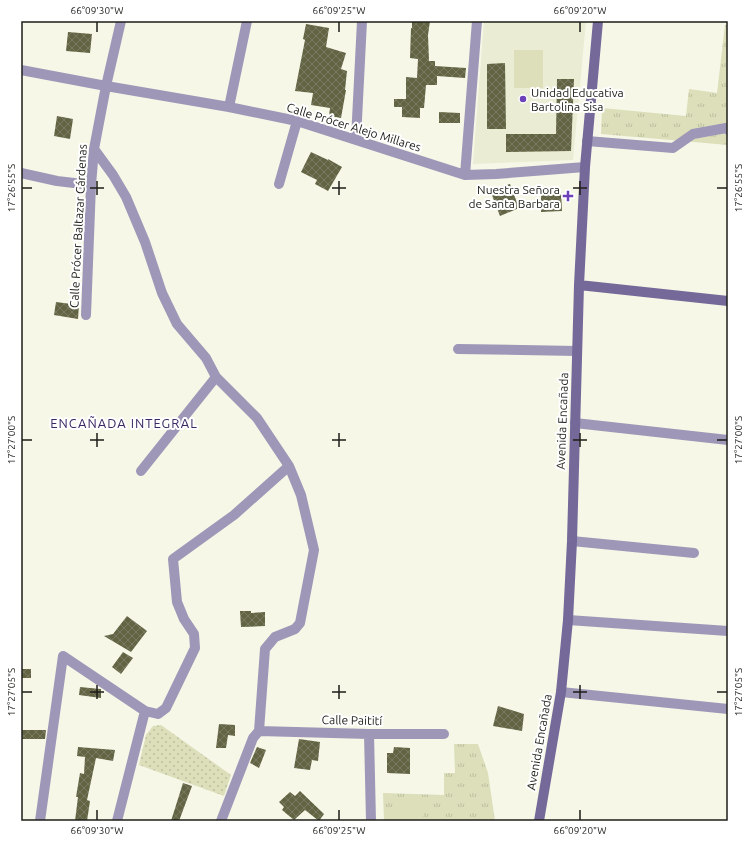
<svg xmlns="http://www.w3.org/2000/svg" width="749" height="842" viewBox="0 0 749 842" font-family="Ubuntu,sans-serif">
<defs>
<pattern id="grass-dots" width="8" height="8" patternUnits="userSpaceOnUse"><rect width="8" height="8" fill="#dcdfba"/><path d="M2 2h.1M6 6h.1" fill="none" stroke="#bcbf9f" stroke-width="1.8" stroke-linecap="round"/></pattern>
<pattern id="park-tufts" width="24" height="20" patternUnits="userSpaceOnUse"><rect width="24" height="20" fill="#dcdfba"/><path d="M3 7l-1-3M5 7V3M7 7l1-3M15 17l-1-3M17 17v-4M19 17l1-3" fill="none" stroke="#bcbf9f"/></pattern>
<pattern id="building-cross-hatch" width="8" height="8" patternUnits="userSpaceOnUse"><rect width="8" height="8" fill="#626443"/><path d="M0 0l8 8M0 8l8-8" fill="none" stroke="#787a61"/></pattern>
</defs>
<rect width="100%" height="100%" fill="#f6f7e7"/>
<path fill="#eaecd4" d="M484 21H586L573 160 473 164Z"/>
<path fill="url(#grass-dots)" d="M161 725 231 775 224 796 139 765 146 735 153 726Z"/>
<path fill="url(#park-tufts)" d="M725 25H728V145L601 134 602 108 686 116 689 89 717 93Z
M454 744H478L488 773 495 821H384L383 793 444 795V773H455Z"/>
<path fill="#dcdfba" d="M514 50H543V88H514Z
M397 798H423V821H397Z"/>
<path fill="url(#building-cross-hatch)" d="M412 21H430L428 35 429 61H435V66L466 68 465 78 437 76V85H426L424 108H420V118L402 117V107H394V99H406V77L417 78 418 59 410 58 411 28H412Z
M306 24 329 28 326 47 346 53 341 69 347 71 345 90H346L341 118 329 116 330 108 311 105 313 93 295 91 305 40 303 39Z
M68 32 92 34 90 53 66 51Z
M505 63 506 129H487V64Z
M557 79H574L571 151 506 152V134H556Z
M439 112 460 113V123H439Z
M57 116 73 119 70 139 54 136Z
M311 152 328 160V159L342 167 328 191 315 184 317 180 301 172Z
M510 184 519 208 500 216 490 190Z
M561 191 562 211 541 212V192Z
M56 302 79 305 78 319 54 315Z
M240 611H251V613L265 612V626L241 627Z
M127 616 147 631 131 652 104 636 113 634Z
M123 652 133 658 121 674 112 667Z
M21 669H31V678H21Z
M80 687 100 689H101V698L79 695Z
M498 706 524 714 522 731 493 726Z
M219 724 235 725V736L228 735 226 748H216Z
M21 730H46L45 739H21Z
M299 739 320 742 318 761 312 760 310 770 294 768Z
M78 747 115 750 113 761 96 758 87 800 90 801 87 821H75L78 797H76L80 773 84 774 85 757 77 756Z
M257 747 266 750 259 768 250 763Z
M394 747 410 748V774L387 773V753H393Z
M183 783 192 786 179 821H171Z
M300 791 324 814 319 821 305 810 294 820 282 810 284 807 279 802 290 792 295 796Z"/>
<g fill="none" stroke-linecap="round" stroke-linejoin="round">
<path stroke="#9e97b8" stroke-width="10" d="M21 70 106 86 229 107 297 121 465 175 496 174 585 167
M229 107 247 21
M356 139 362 21
M587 141 673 148 693 134 726 128 728 130
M94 149 113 175 126 197 145 242 162 293 177 324 206 358 216 377 257 418 289 466 301 495 314 550 300 623 295 629 275 637 265 649 259 731 253 738 221 821
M21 173 57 181 91 185
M465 175 477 21
M279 184 297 121
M86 315 91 185 94 149 106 86 121 21
M458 349 577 351
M575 423 728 440
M141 471 216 377
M572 541 694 553
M568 620 728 631
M561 692 728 709
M259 731 369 734H444
M369 734 371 821
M40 821 63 656 145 711
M117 821 145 711 158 714 166 708 195 648 194 634 184 619 177 602 173 559 234 515 289 466"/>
<path stroke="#756999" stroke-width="10" d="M579 285 728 301
M539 821 561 692 568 620 572 541 579 285 585 167 598 21"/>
</g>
<path fill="none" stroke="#1e1e19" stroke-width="1.5" d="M97 22V32M339 22V32M580 22V32M97 181V195M339 181V195M580 181V195M22 188H32M90 188H104M332 188H346M573 188H587M717 188H727M97 433V447M339 433V447M580 433V447M22 440H32M90 440H104M332 440H346M573 440H587M717 440H727M97 685V699M339 685V699M580 685V699M22 692H32M90 692H104M332 692H346M573 692H587M717 692H727M97 810V820M339 810V820M580 810V820"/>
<g fill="#6b40b8" stroke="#fff" stroke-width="1.5">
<circle cx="523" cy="99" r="4"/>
<path d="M566 190h4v4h4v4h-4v4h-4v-4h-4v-4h4z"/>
</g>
<g text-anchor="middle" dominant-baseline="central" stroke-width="4" stroke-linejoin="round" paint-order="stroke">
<g font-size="12" fill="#1e1e19" stroke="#fff" text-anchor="start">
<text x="531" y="92">Unidad Educativa<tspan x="531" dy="14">Bartolina Sisa</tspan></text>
<text x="560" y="189" text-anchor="end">Nuestra Señora<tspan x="560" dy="14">de Santa Barbara</tspan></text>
</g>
<g font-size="12" fill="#1e1e19" stroke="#fff">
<text transform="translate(354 127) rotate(17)">Calle Prócer Alejo Millares</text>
<text transform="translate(78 226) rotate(-87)">Calle Prócer Baltazar Cárdenas</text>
<text transform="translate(562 421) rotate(-88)">Avenida Encañada</text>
<text transform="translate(352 720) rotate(1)">Calle Paitití</text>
<text transform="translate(539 742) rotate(-80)">Avenida Encañada</text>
</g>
<g font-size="13" letter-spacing="1" fill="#3c2964" stroke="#fff">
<text x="124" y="423">ENCAÑADA INTEGRAL</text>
</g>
</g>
<rect width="749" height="842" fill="none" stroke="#ffffff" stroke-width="44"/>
<rect x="22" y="22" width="705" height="798" fill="none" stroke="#1e1e19" stroke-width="1.5"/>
<g font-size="10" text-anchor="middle" fill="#1e1e19">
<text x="97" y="14">66°09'30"W</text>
<text x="339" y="14">66°09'25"W</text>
<text x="580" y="14">66°09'20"W</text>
<text transform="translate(11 188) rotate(-90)" y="4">17°26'55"S</text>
<text transform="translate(738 188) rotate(-90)" y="4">17°26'55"S</text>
<text transform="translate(11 440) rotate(-90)" y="4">17°27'00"S</text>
<text transform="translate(738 440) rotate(-90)" y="4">17°27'00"S</text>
<text transform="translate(11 692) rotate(-90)" y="4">17°27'05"S</text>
<text transform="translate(738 692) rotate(-90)" y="4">17°27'05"S</text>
<text x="97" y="834">66°09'30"W</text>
<text x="339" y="834">66°09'25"W</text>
<text x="580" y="834">66°09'20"W</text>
</g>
</svg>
